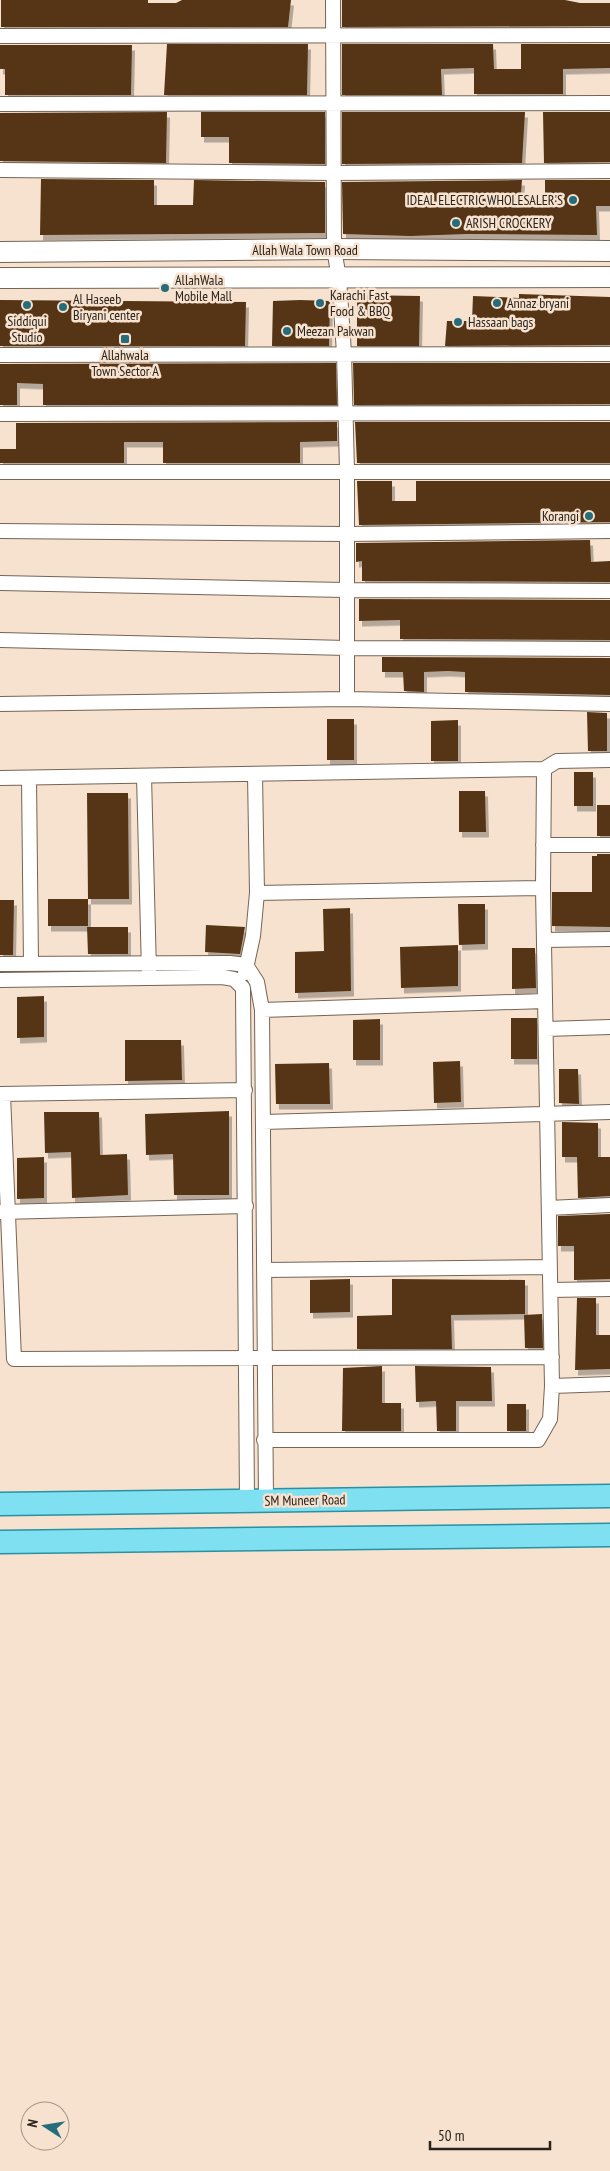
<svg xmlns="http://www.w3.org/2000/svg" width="610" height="2171" viewBox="0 0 610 2171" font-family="'PT Sans Narrow',sans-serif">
<defs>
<filter id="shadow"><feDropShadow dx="3" dy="5.5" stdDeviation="0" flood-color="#0004"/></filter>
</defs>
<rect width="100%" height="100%" fill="#f6e2cf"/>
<path fill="#543615" filter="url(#shadow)" d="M1 0H148V3H176L182 0H291L288 27H1Z
M342 0H565L580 3H610V26L342 27Z
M167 44H308L307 95H164Z
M342 44H493L494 69H521V44H610V68L563 69V94H474V68L441 69 442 95H342Z
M0 45H132L131 95H5V69H0Z
M167 112 166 163 0 161V113Z
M201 112H325V164L229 163V137H201Z
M342 112H525L522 163 342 164Z
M543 112H610V162L544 163Z
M41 179 154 180V205H193L194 180 325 182V233L40 235Z
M522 180 520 207 545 206V180H610V206H596L597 235 467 234 410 236 343 234 342 182Z
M519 294 610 297V345L445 346 447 321H472L473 296 519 298Z
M357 295 420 296 419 346H357Z
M0 300 246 302 245 346H0Z
M300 300 330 301 329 346H272L273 301Z
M336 363 337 405H43V384L17 383V405H0V364Z
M353 363H610V404L354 405Z
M337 422V441L300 442V463H163V442H124V463H0V449H16V423Z
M355 422H610V463H357Z
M357 481H392V501H416V481H610V522L359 525Z
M590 540 591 562 610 561V582L362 581V561L356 562V543Z
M359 599 610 600V640L400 639V620L359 621Z
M382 657 610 658V695L465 692V672L448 671 424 672V692L404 691 403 672H382Z
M587 712 607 713V751H588Z
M327 719H354V760H327Z
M458 720V761H431V721Z
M574 772H593V806H574Z
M459 791H485L486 832H459Z
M87 793H128L129 899H88Z
M597 805H610V836H597Z
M597 854H610V927L552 926V892H592V856H597Z
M48 899H88V926H48Z
M0 900H14L13 955H0Z
M458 904H485V944L459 945Z
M350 908 351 991 295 993V952L324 951 323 909Z
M206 925 245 927 240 954 205 952Z
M87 927H128V954H88Z
M458 945V986L401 988 400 947Z
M512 948H535L536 988 512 989Z
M44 996V1037L17 1038V997Z
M511 1018H537V1059H511Z
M380 1019V1060H353V1020Z
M125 1040H181L182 1080 125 1081Z
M460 1061 461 1102 434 1103 433 1062Z
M329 1063 330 1104H276L275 1064Z
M559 1069H578L579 1104 559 1103Z
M229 1111V1195H174L173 1154 146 1155 145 1114Z
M44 1112H99L100 1155 127 1154 128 1195 72 1198 71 1152 45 1153Z
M562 1122 598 1123V1157H610V1196L578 1198 577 1157H562Z
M44 1157V1198L17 1199V1158Z
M610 1214V1279L574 1280V1246H558V1216Z
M350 1279V1312L310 1313V1280Z
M392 1279 525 1280V1314L451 1315 452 1349H357V1316L392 1315Z
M577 1298H596V1335H610V1369L575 1370Z
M542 1314 543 1348H525L524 1315Z
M382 1366V1403H401V1431H342L343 1368Z
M415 1366 491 1367 492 1401H456V1431H437L436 1401 416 1402Z
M507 1404H526V1431H507Z"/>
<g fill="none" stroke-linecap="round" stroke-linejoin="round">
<defs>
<path id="street" d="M333 0 334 249 339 278 344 353 347 471V699
M0 36 610 35
M0 104 610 103
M0 170 334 173 610 171
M0 355 610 354
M0 414 610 413
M0 472H610
M0 531 346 534 610 531
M0 583 346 590 610 591
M0 640 347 648 610 649
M0 704 347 699 610 704
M144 776 149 972
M0 778 544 769 557 761 610 760
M29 778 31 964
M543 845H610
M257 893 543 888
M544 940 610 939
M0 964 230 963 246 965 257 982 262 1010 266 1501
M245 973 253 936 257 893 255 775
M0 980 222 977 234 979 243 988 247 1501
M262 1010 545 1001
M546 1029 610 1027
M0 1094 245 1090
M3 1094 14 1359 552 1357
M263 1122 610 1112
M549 1208 610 1205
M0 1212 246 1206
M264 1270 550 1267
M551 1290 610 1289
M552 1386 610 1384
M264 1440H538L550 1419 552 1386 543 888 544 769"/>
<path id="secondary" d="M0 252 334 249 610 251
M0 278 610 277"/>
<path id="primary" d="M0 1504 610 1496
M0 1542 610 1535"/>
</defs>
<use href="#street" stroke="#766454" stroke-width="16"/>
<use href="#secondary" stroke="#766454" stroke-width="22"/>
<use href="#primary" stroke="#2991a1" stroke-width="25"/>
<use href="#street" stroke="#fff" stroke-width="14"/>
<use href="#secondary" stroke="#fff" stroke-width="20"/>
<use href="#primary" stroke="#7ee0f1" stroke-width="22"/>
</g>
<g fill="#266d7b" stroke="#f6e2cf" stroke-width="2">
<circle cx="573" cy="200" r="5"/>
<circle cx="456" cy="223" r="5"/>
<circle cx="165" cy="288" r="5"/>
<circle cx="320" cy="303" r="5"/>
<circle cx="497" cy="303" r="5"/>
<circle cx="27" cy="305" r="5"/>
<circle cx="63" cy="307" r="5"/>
<circle cx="458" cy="322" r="5"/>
<circle cx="287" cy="331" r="5"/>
<rect x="120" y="334" width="10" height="10" rx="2.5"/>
<circle cx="589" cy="516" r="5"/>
</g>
<g text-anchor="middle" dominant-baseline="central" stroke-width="5" stroke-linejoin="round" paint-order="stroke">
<g font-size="14" fill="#2a231c" stroke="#f6e2cf" text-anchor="start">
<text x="563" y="200" text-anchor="end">IDEAL ELECTRIC WHOLESALER'S</text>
<text x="466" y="223">ARISH CROCKERY</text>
<text x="175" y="280">AllahWala<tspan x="175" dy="16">Mobile Mall</tspan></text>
<text x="330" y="295">Karachi Fast<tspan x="330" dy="16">Food &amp; BBQ</tspan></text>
<text x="73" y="299">Al Haseeb<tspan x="73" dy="16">Biryani center</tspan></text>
<text x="507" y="303">Annaz bryani</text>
<text x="27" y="321" text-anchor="middle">Siddiqui<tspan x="27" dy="16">Studio</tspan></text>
<text x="468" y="322">Hassaan bags</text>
<text x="297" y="331">Meezan Pakwan</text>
<text x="125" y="355" text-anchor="middle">Allahwala<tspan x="125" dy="16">Town Sector A</tspan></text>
<text x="579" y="516" text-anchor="end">Korangi</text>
</g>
<g font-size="14" fill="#2a231c" stroke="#f6e2cf">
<text x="305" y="250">Allah Wala Town Road</text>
<text transform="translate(305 1500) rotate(-1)">SM Muneer Road</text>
</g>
</g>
<g transform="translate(45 2126) rotate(282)"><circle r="24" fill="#f6e2cf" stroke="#a49687"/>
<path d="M0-4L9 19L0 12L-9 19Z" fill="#266d7b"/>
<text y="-8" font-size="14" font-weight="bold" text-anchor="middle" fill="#2a231c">N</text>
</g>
<path d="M430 2141v8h120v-8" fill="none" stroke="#2a231c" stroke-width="2.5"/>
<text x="438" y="2141" font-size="15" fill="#2a231c" stroke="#f6e2cf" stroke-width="4" paint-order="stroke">50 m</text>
</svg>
